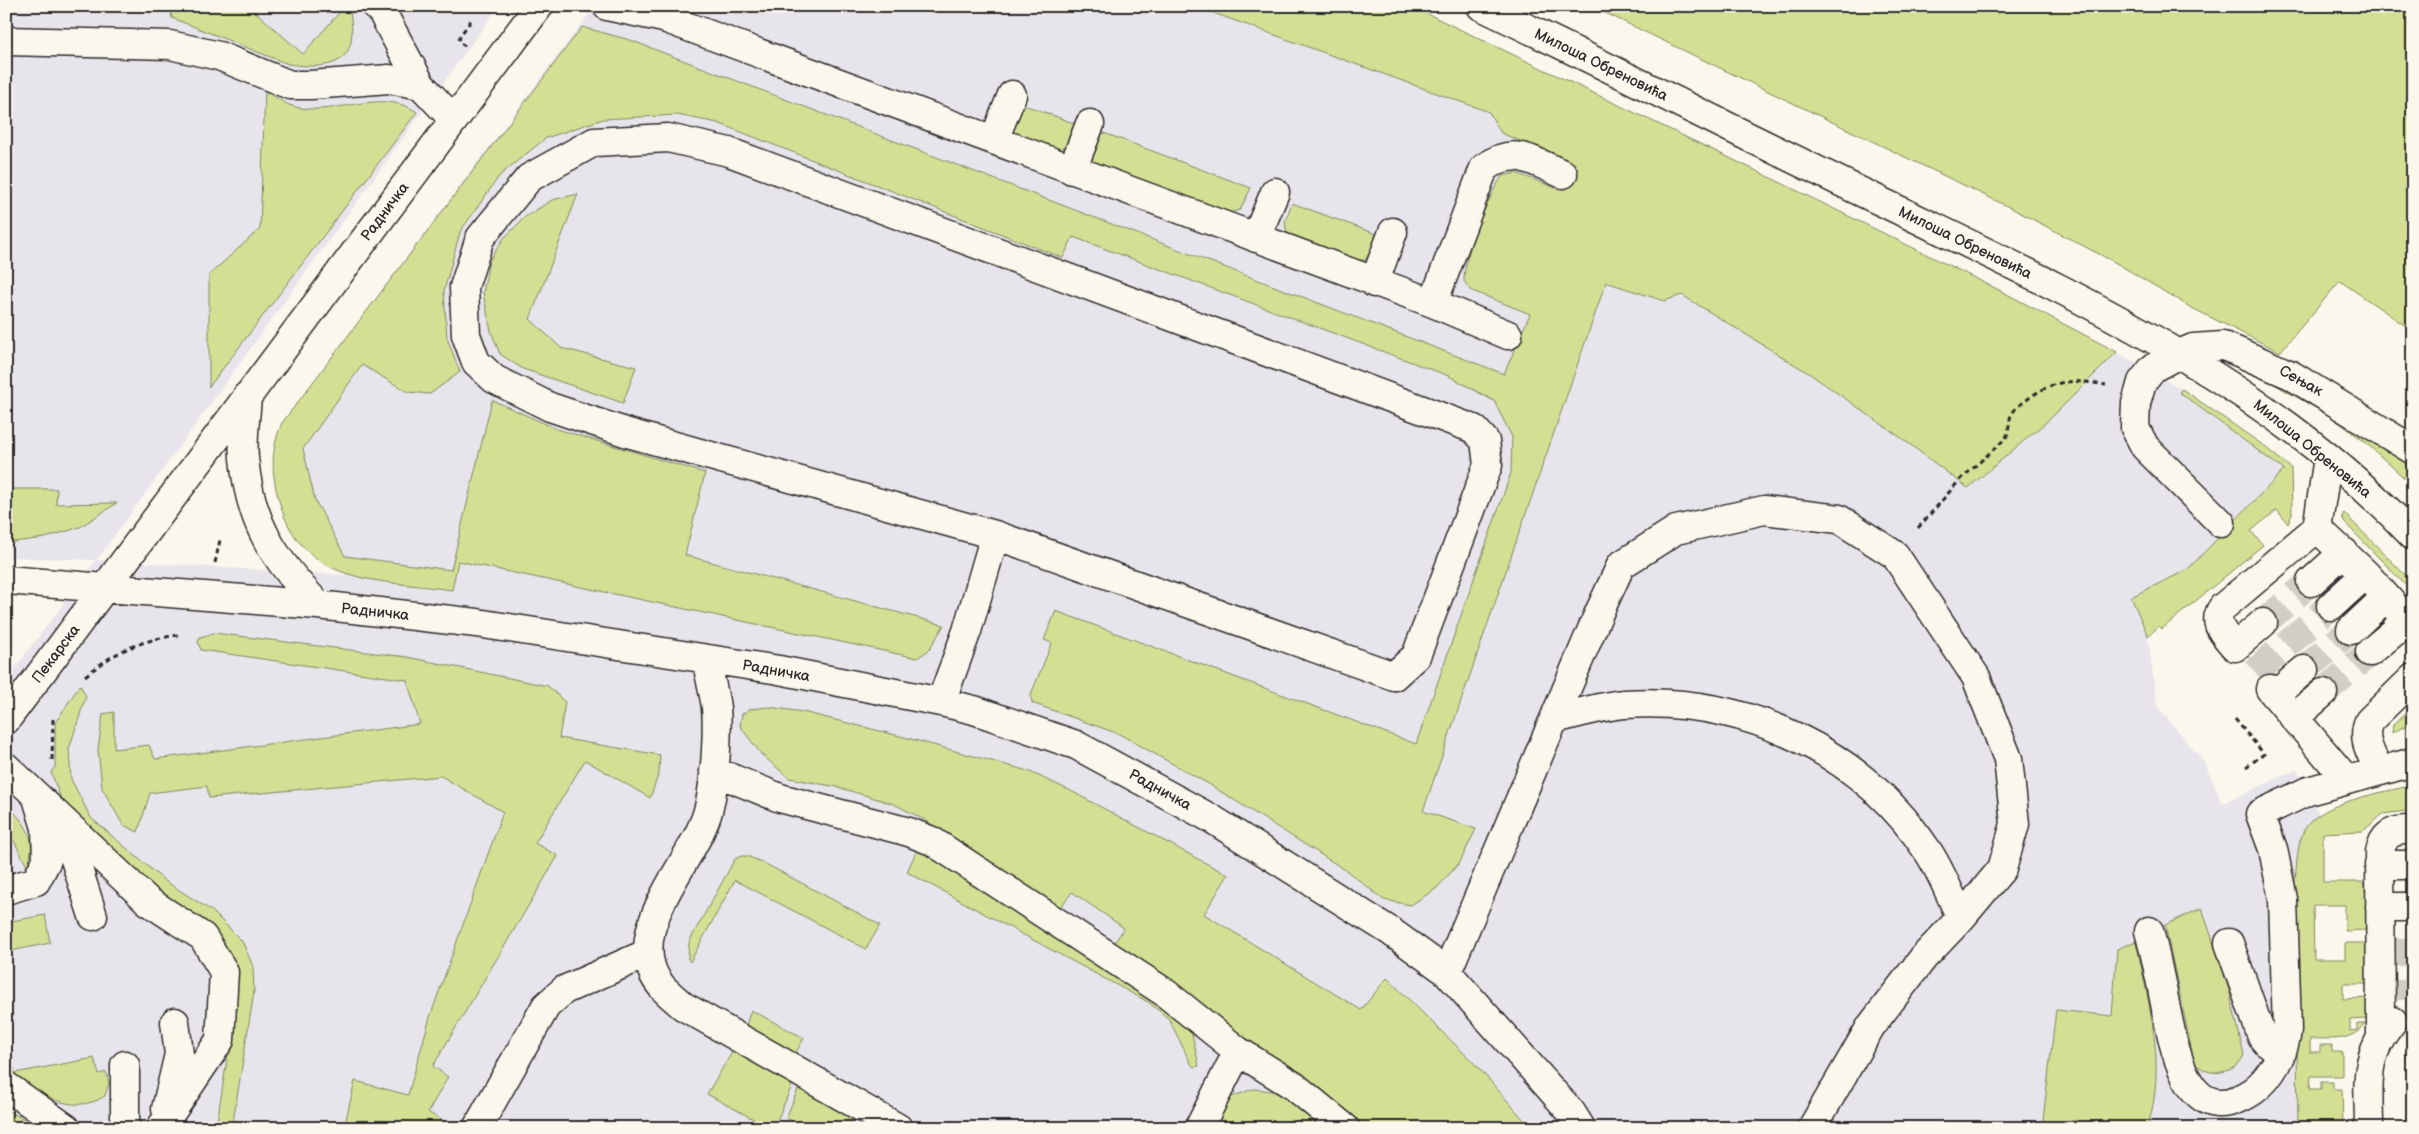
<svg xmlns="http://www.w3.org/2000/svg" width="2419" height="1134" viewBox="0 0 2419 1134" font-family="'Balsamiq Sans',sans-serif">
<rect width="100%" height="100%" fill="#fbf7ec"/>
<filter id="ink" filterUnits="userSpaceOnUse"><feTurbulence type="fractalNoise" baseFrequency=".02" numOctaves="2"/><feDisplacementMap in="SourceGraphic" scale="10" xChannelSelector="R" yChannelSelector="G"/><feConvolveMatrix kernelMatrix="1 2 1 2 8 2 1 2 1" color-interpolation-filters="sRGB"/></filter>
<g filter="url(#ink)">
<path fill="#e8e4eb" d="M6 6H499L97 560 345 575 282 423 595 6H1194L1489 112 1501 133 1566 160 1556 188 1516 173 1502 176 1495 187 1469 253 1464 281 1470 290 1530 313 1504 374 630 40 610 35 1553 409 1606 282 1664 301 1682 295 1810 374 1900 437 1968 488 2051 418 2117 352 2182 389 2260 443 2288 466 2187 570 2131 598 2148 636 2157 706 2205 763 2222 804 2297 769 2319 814 2304 830 2295 880 2298 1128H6V680L96 560 6 557Z"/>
<path fill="#d3e094" stroke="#7f8660" d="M170 6H249L303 54 345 6H349C360 61 339 71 288 64L172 18Z
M1194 6H1411L1761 173 2001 291 2117 352 2051 418 1968 488 1900 437 1810 374 1682 295 1664 301 1606 282 1423 811 1476 829 1460 862 1437 888 1411 905 1384 900 1347 871 1207 783 1119 734 1032 703 1031 694 1052 643 1044 640 1056 611 1416 744 1511 473 1512 437 1494 401 1449 376 1073 237 1063 258 718 123 677 115 603 119 546 138 500 175 460 232 444 291 447 338 460 372 430 394 408 392 362 365 303 449 315 500 345 556 451 570 492 400 557 429 705 473 685 555 944 625 929 650 917 658 458 561 452 590C377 579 301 587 278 497 271 471 271 448 282 423L582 27 630 40 1504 374 1530 314 1470 290 1464 281C1464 253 1487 200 1502 176L1516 173 1556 188 1566 160 1501 133 1489 112Z
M1591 6H2413V331L2340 281 2280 352 2190 307 2118 264 2009 207Z
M265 91C273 95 283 103 292 106 332 119 379 86 417 112L209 387V275L260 229Z
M1019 103 1079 125 1072 144 1059 149 1015 133 1011 128Z
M1096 130 1251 188 1240 210 1225 214 1094 166 1088 157Z
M578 194 530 319 561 348 636 367 623 403 523 369 500 354 491 331 483 293 489 261 504 238 525 217 552 200Z
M1292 203 1376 234 1370 252 1365 260H1353L1287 234 1285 222Z
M2269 381 2332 411 2413 466V486L2364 441 2333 418Z
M2182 389 2260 443 2291 468 2292 514 2288 524 2277 510 2251 531 2263 545 2162 629 2159 626 2148 636 2131 597 2187 570 2284 470 2179 392Z
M6 489H57L56 504 117 503 80 527 45 538 6 543Z
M2344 513 2413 583V593L2344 522 2342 516Z
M214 633 407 657 548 686 565 702 559 738 660 755 659 773 650 798 585 760 535 843 558 856 433 1066 448 1077 428 1112 455 1128H344L355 1081 408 1095 430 1017 503 812 441 776 209 798 207 786 150 793 138 832 123 825 102 788 98 749 103 714 114 712V749L149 745 155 759 420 724 407 680 201 650 198 642 200 637Z
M80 685 86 696 69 749 71 779 91 818 165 881 212 911 242 941 253 966 254 992 232 1128H216L236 1003 160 893 62 802 51 772 55 767V723Z
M2413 706V722L2392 733 2393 725Z
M769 707 803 712 904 737 1028 771 1071 791 1228 875 1204 914 1361 1010 1387 978 1478 1067 1531 1128H1358L1297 1077 1165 980 1113 945 1124 928 1072 892 1059 909 925 820 894 804 837 787 789 778 761 754 740 726 742 714 750 709Z
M2413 785V810L2383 814 2363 831 2323 833V882H2362L2365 884 2367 930 2345 931V905H2313L2314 959H2345V943H2367L2368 984H2343V999L2369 998 2367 1019 2350 1020V1031L2357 1030V1024H2365C2351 1043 2331 1038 2310 1039V1052H2320V1045H2332V1052H2342V1076H2311L2310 1089H2321V1082H2333V1089H2342L2343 1128H2298L2295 880C2297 864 2297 845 2304 830 2320 801 2383 793 2413 785Z
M6 810H12C29 828 37 842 27 866L13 839 6 842Z
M918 847 1184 1020 1192 1034 1199 1066 1194 1067 1191 1064 1169 1019 1148 1002 907 872Z
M741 856H747L764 863 880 925 866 949 735 880 690 962 688 959 689 942 735 859Z
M2202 908 2229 990 2244 1055C2236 1075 2206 1079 2194 1061L2165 925Z
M45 915 50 943 6 952V922Z
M2136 941C2148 1003 2168 1066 2147 1128H2042L2056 1010 2112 1016 2117 949Z
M751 1010 804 1038 794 1056 745 1028Z
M734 1049 793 1083 774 1128H770L707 1094Z
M6 1051H10L15 1073 94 1058 99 1074 106 1072 109 1083 105 1096C70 1118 36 1091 6 1073Z
M799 1087 853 1115 848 1128H805L786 1118Z
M1253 1089C1292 1091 1303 1105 1331 1128H1204L1226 1099Z
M6 1110 42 1128H6Z"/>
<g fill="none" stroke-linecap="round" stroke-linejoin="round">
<path stroke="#d1cec5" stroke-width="28" stroke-dasharray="28 14" stroke-linecap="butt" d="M2263 623 2311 582
M2304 670 2351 630
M2255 672 2331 606
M2323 693 2370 652
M2398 938 2399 1000"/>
<defs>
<path id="minor" d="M376 6 382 12 421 85 453 119
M607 6 664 18 1433 303 1508 335
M1481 6C1615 70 1747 137 1880 201 2068 292 2268 381 2413 536
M6 41 170 45 219 56 290 85H311L389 79 421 85
M668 138 729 152 1474 429 1485 441 1488 465 1416 656 1394 676 995 535 628 433 550 407 494 379 476 362 466 335 464 287 480 238 529 178 594 142Z
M994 140 1012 95
M1072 170 1090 124
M1256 238 1275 192
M1374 283 1393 232
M1433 303 1484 168C1514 145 1532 161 1563 174
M247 396C246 416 242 438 244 458 250 524 274 559 318 605
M2221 523 2145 447 2135 428 2136 403 2142 382 2153 368 2179 354 2193 348 2223 346 2236 351 2291 375 2413 450
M2317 528 2366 574 2413 627
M6 580 318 605 477 623 779 670 941 702 974 710 1076 745 1212 819 1390 931 1447 972 1571 1112 1581 1128
M2311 582 2344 552
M2331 606 2366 574
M2263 623 2235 647C2224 634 2211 623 2223 607L2317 528 2328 458
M2351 630 2386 597
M2370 652 2394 632 2405 617
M707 660C709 676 714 692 716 708 718 733 715 783 709 807 698 859 615 934 663 988 669 994 676 1000 683 1006L898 1128
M2270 689 2347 780
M2275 695 2304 670
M941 702 967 631 995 535
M2294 718 2323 693
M1554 719C1576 714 1601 706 1624 704 1745 696 1862 751 1929 853 1942 873 1951 897 1961 918
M6 720 539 6
M6 767 148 901 203 937 224 972 220 1040 162 1126
M714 771 780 798 909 832 932 841 1164 992 1238 1051 1294 1086 1345 1128
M2379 771C2371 753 2361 739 2369 721L2413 678
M64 825 93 916
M2379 865H2407
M6 890 36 881 47 860 46 828 37 798
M2380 907H2413
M2149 931C2156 956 2161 983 2166 1009 2175 1052 2189 1134 2253 1091 2271 1078 2285 1052 2287 1030L2283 899 2273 849 2260 814 2308 791 2413 762
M2229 943 2262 1037 2267 1043 2282 1052
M1447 972 1598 615 1621 565 1676 530 1764 510 1839 519 1895 555 1976 677 2008 759 2015 824 2002 869 1961 918 1924 957 1871 1026 1812 1128
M2381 1035 2380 852C2383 836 2391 830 2407 830
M125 1065V1128
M6 1086 66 1128
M166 1109 179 1054 175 1022
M477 1128 546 1006 564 990 648 953
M1199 1128 1238 1051
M2369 1128C2369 1083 2362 1058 2393 1021"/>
</defs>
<use href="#minor" stroke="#2b2b2b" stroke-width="31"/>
<path stroke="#2b2b2b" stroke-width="3" stroke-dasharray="5 4" stroke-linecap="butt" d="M465 46 459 42 460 36 472 19
M1918 528 1959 481 2005 439C2011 431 2007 422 2012 414 2016 406 2025 401 2032 396 2058 378 2076 380 2106 385
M215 563 220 540
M85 676C116 651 138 641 178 635
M2235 719 2264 754 2246 767
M52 760 53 719"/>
<use href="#minor" stroke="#fbf7ec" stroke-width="28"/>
</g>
</g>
<g text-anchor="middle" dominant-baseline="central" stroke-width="4" stroke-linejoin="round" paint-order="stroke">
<g font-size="15" fill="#2b2b2b" stroke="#fbf7ec">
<text transform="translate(1601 65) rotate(26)">Милоша Обреновића</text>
<text transform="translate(385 212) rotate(-53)">Радничка</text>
<text transform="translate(1965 243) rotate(26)">Милоша Обреновића</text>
<text transform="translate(2301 381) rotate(29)">Сењак</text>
<text transform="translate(2312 449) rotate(39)">Милоша Обреновића</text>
<text transform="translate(375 612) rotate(6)">Радничка</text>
<text transform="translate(56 654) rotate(-53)">Пекарска</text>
<text transform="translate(776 671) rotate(10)">Радничка</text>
<text transform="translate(1160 790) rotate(29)">Радничка</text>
</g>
</g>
<rect width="2419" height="1134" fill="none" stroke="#fbf7ec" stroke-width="25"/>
<rect x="12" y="12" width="2394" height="1109" fill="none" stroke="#2b2b2b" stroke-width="2" filter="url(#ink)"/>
</svg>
